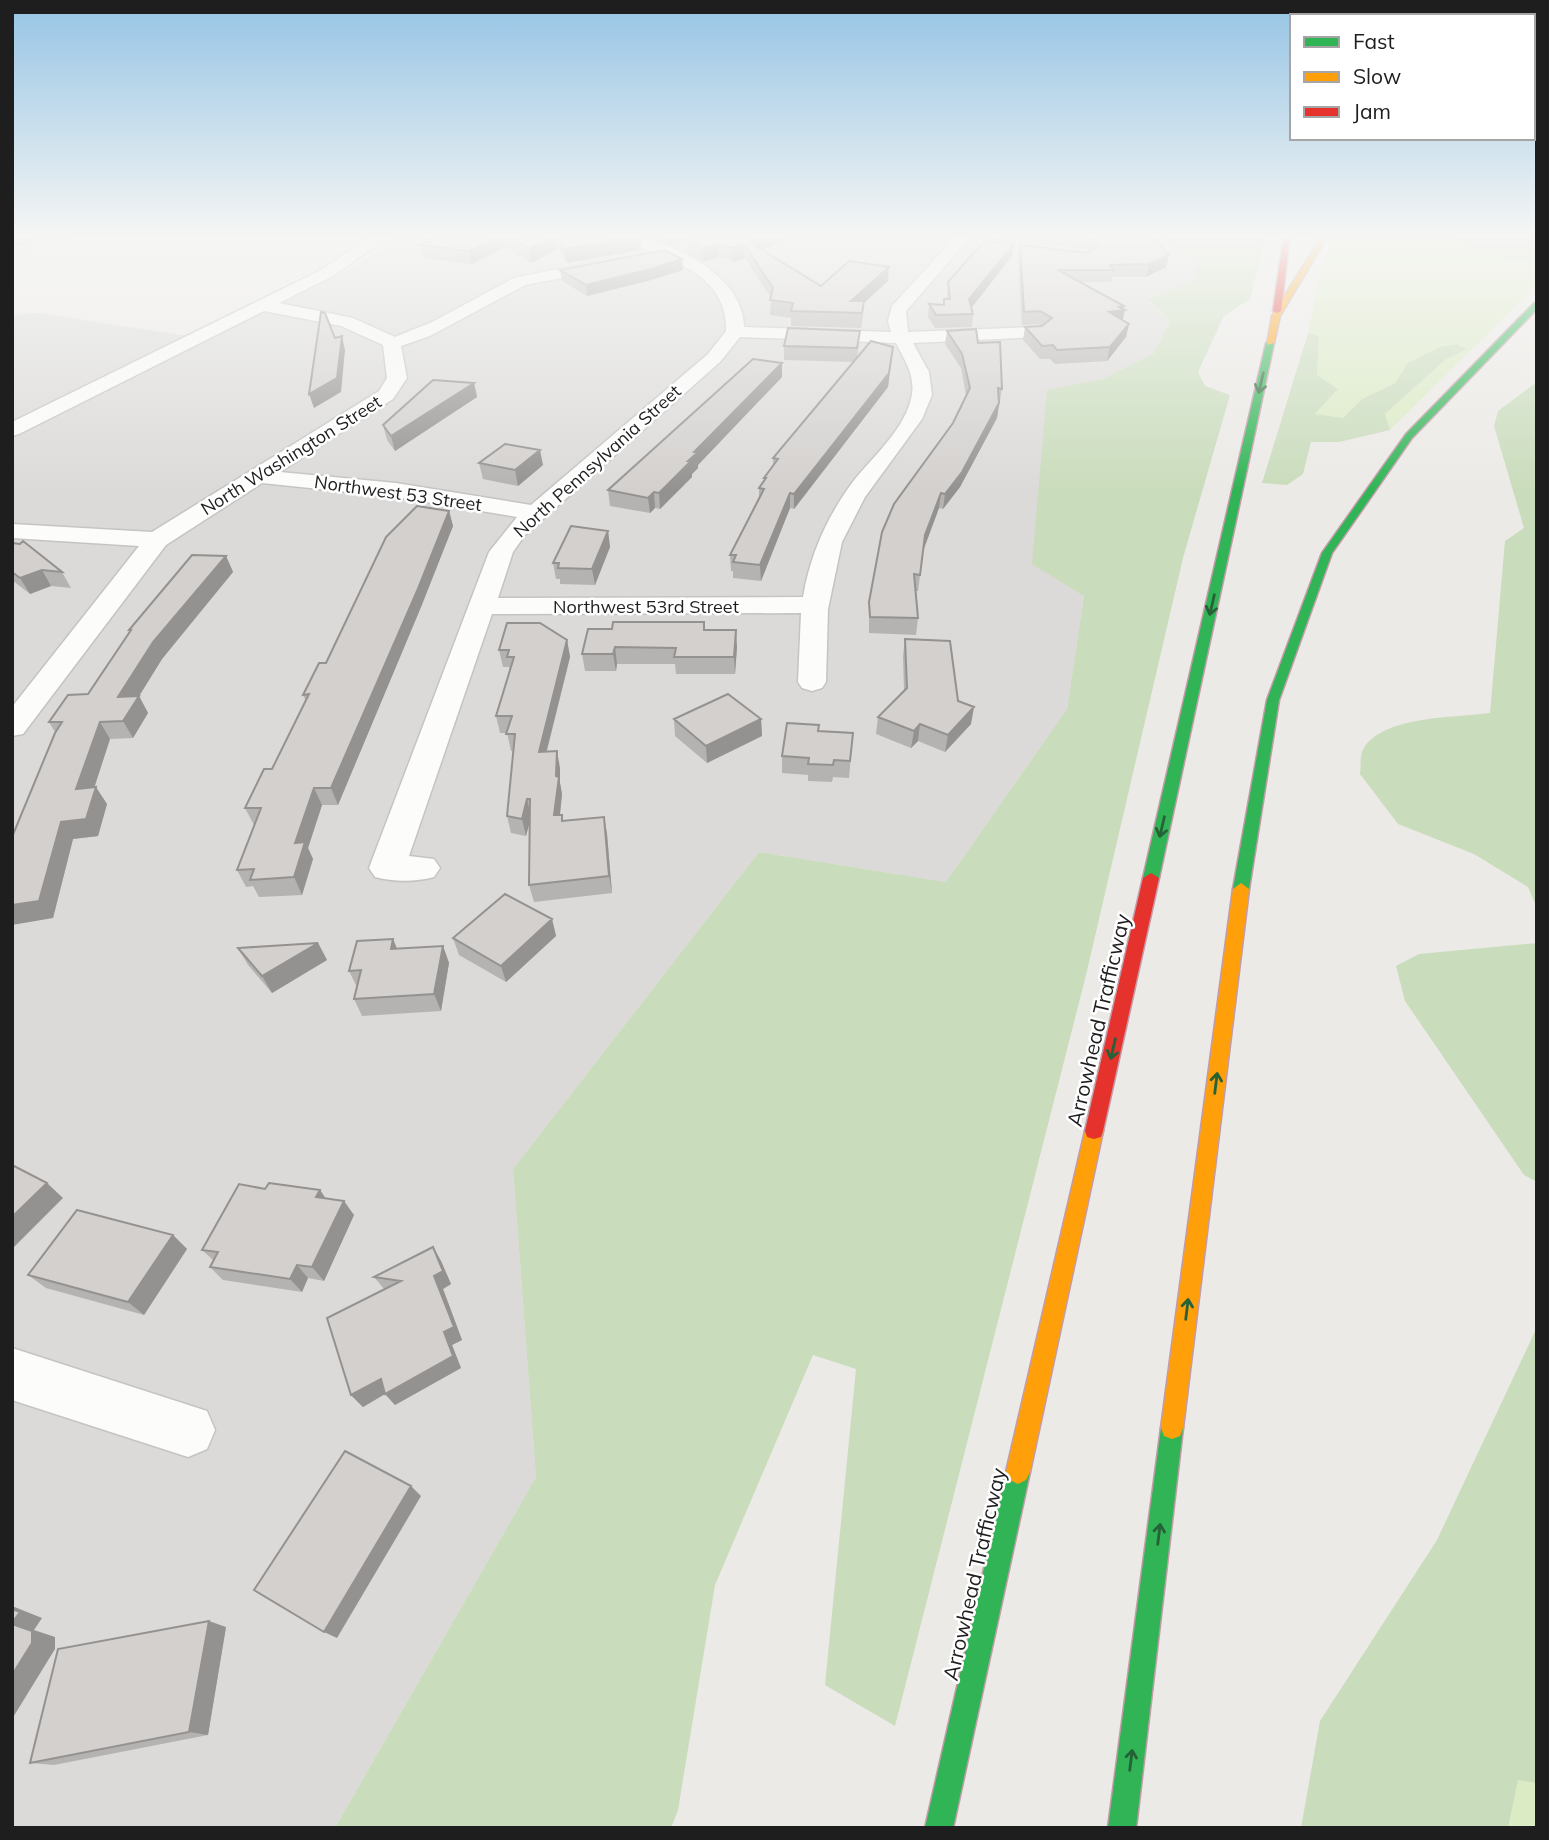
<svg xmlns="http://www.w3.org/2000/svg" width="1549" height="1840" viewBox="0 0 1549 1840" font-family="Mulish,sans-serif">
<rect width="100%" height="100%" fill="#eceae7"/>
<path fill="#dbdad8" d="M12 234H74L80 235 12 258Z
M547 234H1174L1164 242 1199 261 1195 280 1148 301 1170 321 1154 353 1103 379 1047 391 1084 596 1067 709 946 882 759 852 513 1169 536 1477 335 1828H12V436L339 271 449 286Z
M38 313 188 336 12 422V315Z"/>
<path fill="#dadad8" d="M404 234H547L449 286 346 272Z"/>
<path fill="#dbebc4" d="M1335 234 1433 236 1459 241 1484 256 1537 263V285L1390 430 1385 414 1445 360 1466 349 1456 344 1440 347 1408 363 1395 383 1362 399 1343 418 1315 414 1338 389 1317 375 1319 336 1308 333 1320 273Z
M1518 1779 1537 1783V1828H1508Z"/>
<path fill="#c9dcbb" d="M1174 234H1266L1250 299 1224 316 1198 372 1205 386 1230 395 1183 558 1086 975 895 1726 825 1685 856 1369 813 1355 715 1585 678 1810 671 1828H335L536 1477 513 1169 759 852 946 882 1067 709 1084 596 1032 564 1047 390 1103 379 1154 353 1170 321 1148 300 1195 280 1199 261 1164 241Z
M1407 234H1537V263L1484 256 1459 241Z
M1308 333 1319 336 1317 375 1338 389 1315 414 1343 418 1362 399 1395 383 1408 363 1440 347 1456 344 1467 349 1445 360 1385 414 1390 430 1339 442H1311L1303 474 1287 485 1262 483Z
M1537 382V908L1528 887 1474 854 1398 824 1360 774C1361 768 1360 758 1362 752 1378 715 1456 718 1490 713L1505 541 1524 528 1494 426 1498 411Z
M1537 943V1182L1524 1175 1405 1001 1396 966 1419 954Z
M1537 1327V1783L1518 1780 1508 1828H1301L1320 1721 1437 1540Z"/>
<g fill="none" stroke-linecap="round" stroke-linejoin="round">
<defs>
<path id="street" d="M376 234H392L333 276 279 303 353 318 395 337 432 322 514 278 608 259 616 264 608 269 525 285 430 336 401 346 407 378 393 399 280 472 396 483 531 505 708 354 726 331C728 276 674 261 631 243L629 240 636 236C679 247 743 276 744 327L891 332 888 321 892 306 958 234H973L906 311 908 332 1038 327 1047 332 1038 337 913 343 929 372 932 395 922 419 865 497 842 542 828 609 826 682 822 688 812 691 802 688 798 682 801 613 492 614 409 856 434 859 440 868 434 877C415 882 394 882 375 877L369 868 489 552 517 517 396 497 262 483 166 545 23 734 12 736V707L139 546 12 538V524L152 532 379 391 387 378 383 345 341 326 264 311 19 434 12 436V422L321 270ZM740 337 896 343C904 359 915 375 912 394 907 428 872 457 852 483 827 517 810 555 803 597L498 598 513 552 525 535 720 362Z
M12 1348 207 1411 215 1430 207 1449 188 1457 12 1400Z"/>
<path id="fast" d="M1534 303H1537V309L1412 438 1332 553 1279 700 1249 889 1246 893H1236L1233 889 1267 700 1322 553 1406 434Z
M1270 341 1274 343 1159 878 1151 883 1143 878 1266 343Z
M1172 1417 1180 1420 1183 1428 1136 1828H1108L1161 1428 1164 1420Z
M1018 1460 1026 1464 1030 1472 953 1828H925L1006 1472 1010 1464Z"/>
<path id="slow" d="M1323 234H1329L1280 316 1274 343 1267 345 1272 316Z
M1241 883 1249 889 1183 1428 1180 1436 1172 1439 1164 1436 1161 1428 1233 889Z
M1094 1123 1101 1125 1103 1131 1030 1472 1026 1480 1018 1484 1010 1480 1006 1472 1085 1131 1087 1125Z"/>
<path id="jam" d="M1284 234H1290L1281 311 1277 313 1273 311Z
M1151 873 1159 878 1103 1131 1101 1137 1094 1139 1087 1137 1085 1131 1143 878Z"/>
</defs>
<use href="#street" stroke="#c5c4c3" stroke-width="3"/>
<use href="#fast" stroke="#c39caa" stroke-width="3"/>
<use href="#slow" stroke="#c39caa" stroke-width="3"/>
<use href="#jam" stroke="#c39caa" stroke-width="3"/>
<use href="#street" fill="#fcfcfb" fill-rule="evenodd"/>
<use href="#fast" fill="#30b455" fill-rule="evenodd"/>
<use href="#slow" fill="#ff9f0a" fill-rule="evenodd"/>
<use href="#jam" fill="#e5322d" fill-rule="evenodd"/>
</g>
<path fill="#b5b3b1" d="M443 234H799L763 250 821 286 888 281 864 303 861 328 791 326V318L770 315 771 298 745 258 733 262 718 257 704 262 687 253V240L703 234 668 245 642 235 636 234 640 236 641 250 567 263 558 249 531 263 505 247 472 264 423 258 420 245Z
M995 234H1152H1150L1169 255 1166 267 1146 277H1112L1111 282H1080L1124 310 1122 320 1129 324 1126 337 1107 361 1055 364 1050 359H1040L1023 340 1025 327 1041 326 1038 324 1022 325 1018 257 1020 245 1089 253 1090 252 1087 249 994 240Z
M1012 256 972 307 973 314 972 327 935 328 928 317 929 304 943 305 944 299H947L948 282Z
M560 270H683L651 280 587 296 562 281Z
M947 331 978 343 1002 389 997 418 960 487 943 509 939 508 923 551 918 591H915L918 618 916 635 869 633V602L966 395 961 368 945 344Z
M859 344 857 358 893 347 888 387 794 509 790 508 761 581 733 578V571H731L730 555 759 499V488L764 482V478L773 465V458L853 362 784 360V346Z
M782 377 698 465V468L692 474V477L660 509 655 508 650 513 610 506 608 490Z
M474 383 477 397 395 451 387 440 383 425Z
M479 463 543 465 518 486 483 479Z
M449 511 453 526 421 607 338 805H322L308 848 313 859 302 895 259 897 253 886 246 887 237 870 254 825 245 808 272 769 306 701 303 695 326 663Z
M608 531 610 547 595 585 560 584V579H556L553 563Z
M12 543 62 572 71 588 51 586 30 594 12 580Z
M226 556 233 572 162 659 139 696 148 713 133 738 110 739 94 787 107 804 98 836 73 839 53 918 55 732 49 722 88 694 130 632 129 630Z
M705 630 737 647 735 674H676L675 664H617L616 671H585L582 654Z
M905 639 958 701 971 724 945 752 918 741 911 748 876 734 878 717 904 690 903 656Z
M567 640 570 657 547 751 560 768V783L562 794 560 815H562L563 821 604 817 607 834 612 893 534 902 529 885 530 821 526 836 511 833 507 816 513 751H511L507 733H500L496 716 510 670 509 667H503L499 650Z
M674 719H761L762 736 707 763 675 736Z
M818 731 853 733 849 778 833 777 832 782 808 781V775L782 773V756Z
M552 919 556 936 506 982 459 955 453 938Z
M393 939 397 949 443 946 449 963 441 1011 362 1016 354 999 357 987 349 971Z
M318 943 327 960 272 993 248 965 238 948Z
M265 1189 320 1190 325 1198 354 1215 324 1281 308 1278 302 1292 223 1280 210 1267 213 1260 202 1250Z
M173 1235 187 1249 144 1315 46 1288 28 1275Z
M433 1247 441 1261 451 1284 443 1289 462 1340 452 1345 461 1368 395 1405 385 1394 363 1407 351 1395 384 1289 374 1277Z
M226 1627 208 1735 54 1765 30 1763Z"/>
<path fill="#949290" d="M12 234H28L32 242 12 247Z
M503 234 505 247 472 264 469 251Z
M667 234H703L668 245Z
M769 234H799L752 255 749 242Z
M556 235 558 249 531 263 529 249Z
M640 236 641 250 567 263 565 249Z
M718 244V257L704 262 703 249Z
M744 244 745 258 733 262V248Z
M1014 244 1012 256 968 312 969 299Z
M1169 255 1166 267 1146 277 1149 264Z
M682 259 683 270 651 280 587 296 586 285Z
M889 267 888 281 864 303 861 328 862 313 851 301Z
M1124 306 1123 310H1125L1122 323 1109 312 1119 307Z
M1129 324 1126 337 1107 361 1110 347Z
M342 336 345 350 341 392 314 408 309 394Z
M893 347 888 387 794 509V494Z
M782 363V377L698 465V468L692 474V477L660 509 659 493 688 461 694 452Z
M474 383 477 397 395 451 391 436Z
M999 403 997 418 960 487 943 509 945 494Z
M540 450 543 465 518 486 515 470Z
M654 492 655 508 650 513 648 498Z
M790 493V508L761 581 760 565Z
M941 493 939 508 923 551 925 535Z
M449 511 453 526 421 607 338 805 331 788Z
M608 531 610 547 595 585 592 569Z
M226 556 233 572 162 659 128 714 118 697 153 642Z
M42 570 51 586 30 594 20 578Z
M736 630 737 647 735 674 734 657Z
M567 640 570 657 542 769 539 752Z
M615 647 617 664 616 671 613 654Z
M139 696 148 713 133 738 123 721Z
M974 707 971 724 945 752 948 735Z
M761 719 762 736 707 763 706 746Z
M100 722 110 739 88 807 76 789Z
M920 724 918 741 911 748 914 731Z
M557 751 560 768V783L562 794 558 833 554 815Z
M96 787 107 804 98 836 73 839 53 918 12 925V905L61 822Z
M314 788 322 805 308 848 313 859 302 895 294 877 295 843Z
M527 799 531 817 526 836 522 819Z
M604 817 607 834 612 893 609 876Z
M552 919 556 936 506 982 501 966Z
M393 939 400 956 391 949Z
M318 943 327 960 272 993 262 976Z
M443 946 449 963 441 1011 434 994Z
M47 1183 63 1198 12 1249V1217Z
M320 1190 330 1205 316 1197Z
M344 1201 354 1215 324 1281 312 1267Z
M173 1235 187 1249 144 1315 128 1302Z
M433 1247 441 1261 451 1284 443 1289 462 1340 452 1345 461 1368 395 1405 385 1394 363 1407 351 1395 444 1332 434 1276Z
M297 1265 308 1278 302 1292 290 1279Z
M411 1486 421 1496 337 1638 324 1632Z
M12 1606 42 1618 34 1630 55 1637V1649L12 1719Z
M209 1621 226 1627 208 1735 189 1732Z"/>
<path fill="#d3d0ce" stroke="#949290" stroke-width="2" d="M443 234H634L640 236 565 249 556 235 529 249 503 234 469 251 420 245Z
M703 234H769L749 242 821 286 849 261 889 267 851 301H864L862 313 791 311 793 303 770 300 773 288 744 244 733 248 718 244 703 249 687 240Z
M1048 234H1149L1169 255 1149 264 1110 265 1114 270H1058L1124 306 1119 307 1125 310 1109 312 1129 324 1110 347 1057 350 1053 345 1042 346 1025 327 1042 326 1052 318 1040 311 1024 312 1020 245 1089 253 1100 246 1090 238Z
M984 241 1014 244 969 299 973 314 936 315 929 304 944 305V299H950L948 282Z
M664 250 682 259 651 269 586 285 560 270Z
M321 312 325 313 335 338 342 336 337 378 309 394Z
M788 328 860 331 857 348 784 346Z
M976 329 978 343 1000 342 1002 389 998 388 999 403 962 472 945 494 941 493 925 535 920 575 914 574 918 618 870 617 869 602 882 532 894 504 953 423 970 388 962 354 947 331Z
M871 341 893 347 889 373 794 494 790 493 760 565 733 562 736 555H730L764 489 759 488 766 478H764L778 459 773 458Z
M753 359 782 363 694 452 697 453 688 461H691L659 493 654 492 648 498 608 490Z
M433 380 474 383 391 436 383 425Z
M505 444 540 450 515 470 479 463Z
M417 506 449 511 417 591 331 788H314L295 843 305 842 294 877 250 880 254 869 237 870 261 808H245L264 769H272L309 694 303 695 319 663H326L386 537Z
M571 526 608 531 592 569 558 568 559 563H553Z
M23 541 62 572 42 570 20 578 12 572V543L20 544Z
M192 555 226 556 153 642 118 697 139 696 123 721 100 722 76 789 96 787 86 819 61 822 39 901 12 905V837L55 733 62 722H49L68 695 88 694 131 630H129Z
M613 622H704V630H736L734 657H674L676 648 615 647 613 654H582L588 629H612Z
M507 623H540L567 640 539 752 557 751 556 776 559 777 554 815H562V821L604 817 609 876 529 885 530 799H527L522 819 507 816 515 734H506L512 716H496L514 657H507L509 650H499Z
M905 639 950 641 958 701 974 707 948 735 920 724 914 731 878 717 907 688Z
M728 694 761 719 706 746 674 719Z
M787 723 819 725 818 731 853 733 850 761 834 760 833 765 808 764 809 758 782 756Z
M505 894 552 919 501 966 453 938Z
M393 939 391 949 443 946 434 994 354 999 361 970 349 971 357 941Z
M318 943 262 976 238 948Z
M12 1165 47 1183 12 1217Z
M269 1183 320 1190 316 1197 344 1201 312 1267 297 1265 290 1279 210 1267 218 1252 202 1250 239 1184 265 1189Z
M77 1210 173 1235 128 1302 28 1275Z
M433 1247 443 1271 434 1276 454 1327 444 1332 453 1356 385 1394 381 1379 351 1395 327 1318 401 1281 374 1277Z
M345 1451 411 1486 324 1632 254 1590Z
M12 1609 20 1612 12 1623Z
M209 1621 189 1732 30 1763 58 1649Z
M12 1624 32 1631V1643L12 1675Z"/>
<defs><path id="oneway-shaft" d="M-6 0H5M1.5-3L5.5 0L1.5 3" fill="none" stroke-width="1.6" stroke-linecap="round" stroke-linejoin="round" transform="scale(1.75)"/></defs>
<g stroke="#266237">
<use href="#oneway-shaft" transform="translate(1261 383) rotate(103)"/>
<use href="#oneway-shaft" transform="translate(1212 605) rotate(103)"/>
<use href="#oneway-shaft" transform="translate(1162 827) rotate(103)"/>
<use href="#oneway-shaft" transform="translate(1113 1049) rotate(103)"/>
<use href="#oneway-shaft" transform="translate(1216 1083) rotate(-83)"/>
<use href="#oneway-shaft" transform="translate(1187 1309) rotate(-83)"/>
<use href="#oneway-shaft" transform="translate(1159 1534) rotate(-83)"/>
<use href="#oneway-shaft" transform="translate(1131 1760) rotate(-83)"/>
</g>
<linearGradient id="sky" x2="0" y2="1"><stop stop-color="#95c4e5"/><stop offset="0.48" stop-color="#f6f6f4"/><stop offset="1" stop-color="#f6f6f4" stop-opacity="0"/></linearGradient>
<rect width="1549" height="491" fill="url(#sky)"/>
<g text-anchor="middle" dominant-baseline="central" stroke-width="5" stroke-linejoin="round" paint-order="stroke">
<g font-size="18" fill="#1e1e1e" stroke="#fff">
<text transform="translate(291 455) rotate(-32)">North Washington Street</text>
<text transform="translate(597 461) rotate(-42)">North Pennsylvania Street</text>
<text transform="translate(398 493) rotate(8)">Northwest 53 Street</text>
<text x="646" y="606">Northwest 53rd Street</text>
</g>
<g font-size="21" fill="#1e1e1e" stroke="#fff">
<text transform="translate(1098 1020) rotate(-77)">Arrowhead Trafficway</text>
<text transform="translate(974 1574) rotate(-77)">Arrowhead Trafficway</text>
</g>
</g>
<rect width="1549" height="1840" fill="none" stroke="#1e1e1e" stroke-width="28"/>
<rect x="1290" y="14" width="245" height="126" fill="#ffffff" stroke="#a5a5a5" stroke-width="2"/>
<rect x="1304" y="37" width="35" height="10" fill="#30b455" stroke="#a5a5a5" stroke-width="2"/>
<text x="1353" y="49" font-size="21" fill="#1e1e1e">Fast</text>
<rect x="1304" y="72" width="35" height="10" fill="#ff9f0a" stroke="#a5a5a5" stroke-width="2"/>
<text x="1353" y="84" font-size="21" fill="#1e1e1e">Slow</text>
<rect x="1304" y="107" width="35" height="10" fill="#e5322d" stroke="#a5a5a5" stroke-width="2"/>
<text x="1353" y="119" font-size="21" fill="#1e1e1e">Jam</text>
</svg>
